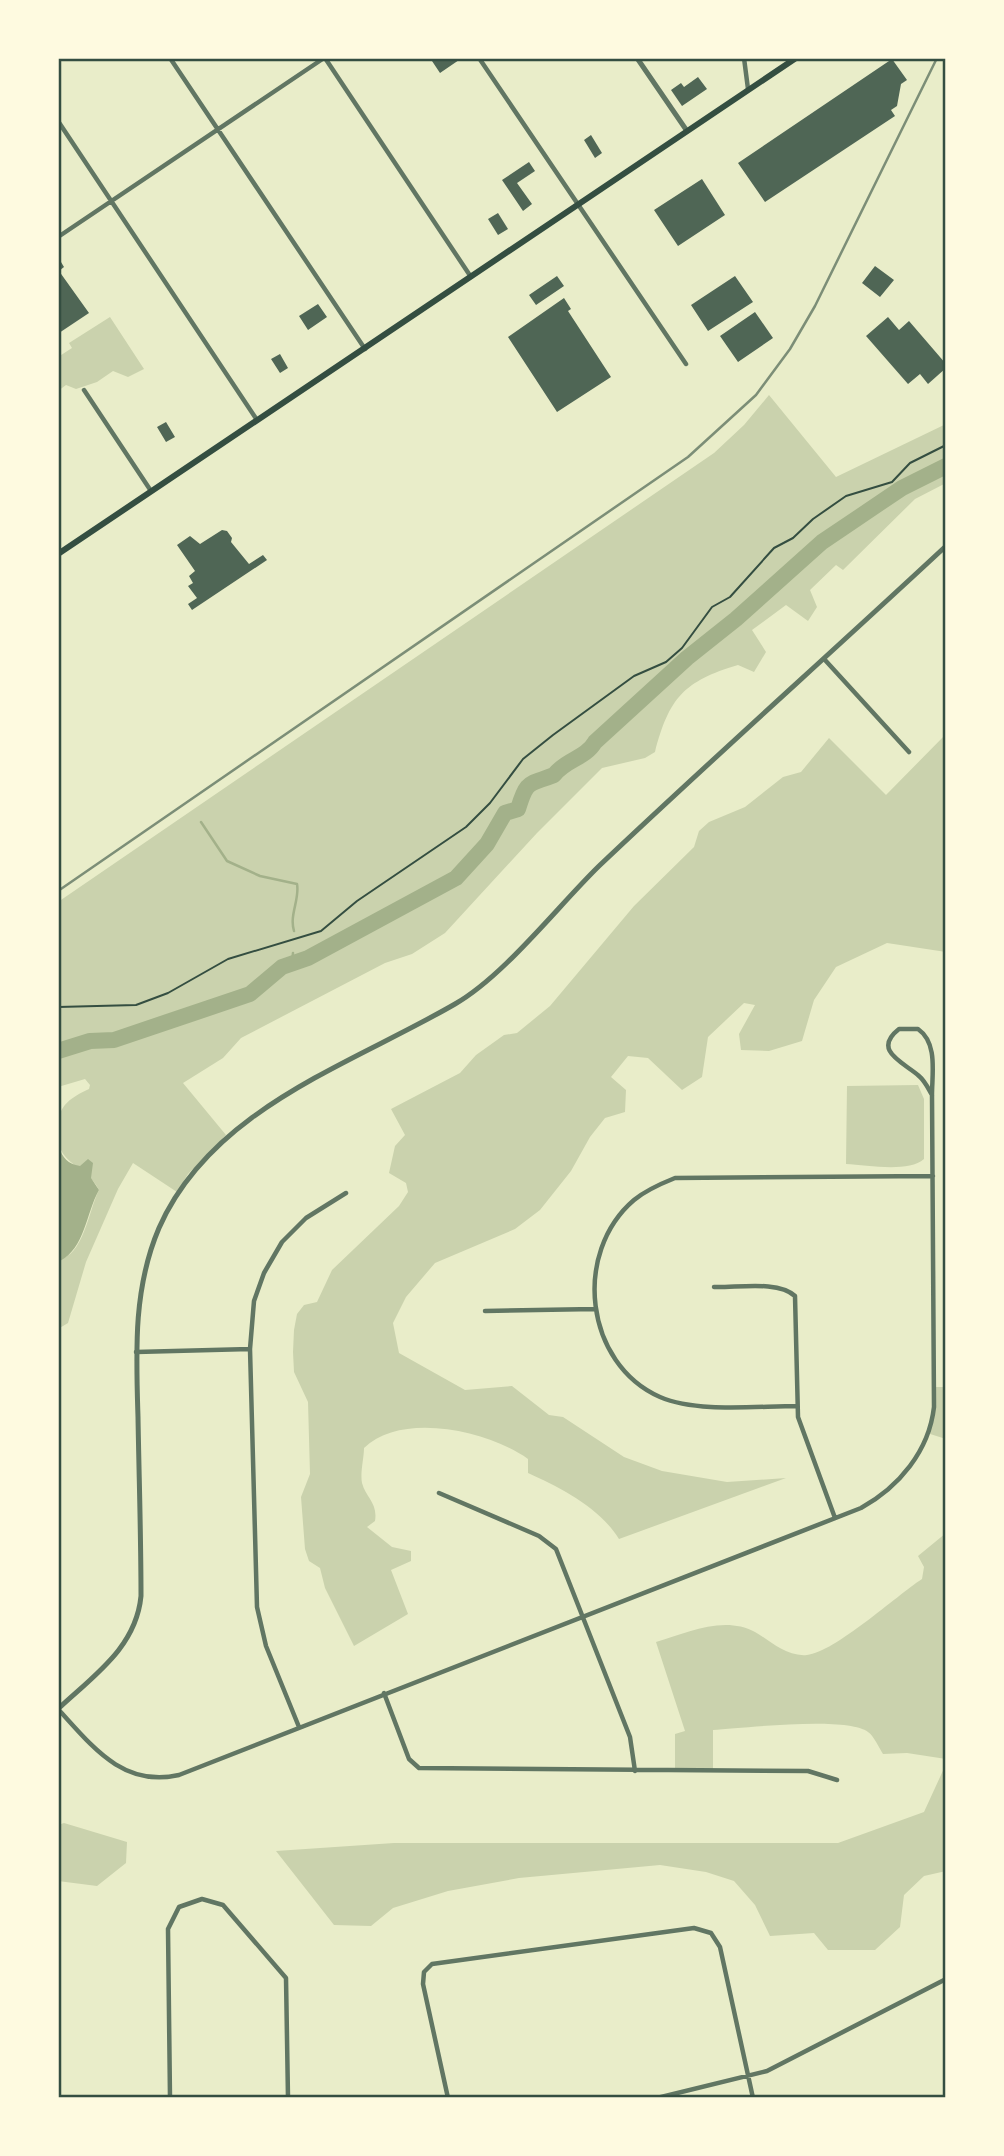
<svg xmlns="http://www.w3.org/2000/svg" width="1004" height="2156" viewBox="0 0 1004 2156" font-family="'Asap Condensed',sans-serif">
<rect width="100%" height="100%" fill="#e9edc9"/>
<path fill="#cad2ad" d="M110 317 144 369 128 377 113 371 97 382 76 389 66 385 58 391V357L72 348 69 343Z
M769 395 836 477 946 424V483L915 499 843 570 836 565 810 590 817 607 808 621 786 605 752 630 766 652 754 672 738 665C684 681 669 698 655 752L645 758 602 768 537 833 445 933 412 954 385 963 241 1038 223 1058 183 1083 226 1135 188 1174 177 1192 133 1163 118 1189 86 1262 68 1323 58 1329V1259C83 1258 89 1209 99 1190 87 1165 58 1165 58 1136L61 1135 60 1124 58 1126C58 1105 72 1097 89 1089L90 1085 85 1079 58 1087V902L714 453 744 425Z
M946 734V952L887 943 836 967 814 1000 802 1041 769 1051 741 1050 739 1034 755 1005 744 1003 708 1037 702 1077 682 1090 648 1058 628 1056 611 1077 626 1090 625 1112 605 1118 590 1137 571 1171 540 1210 515 1229 435 1263 406 1297 393 1323 399 1353 465 1390 512 1386 549 1415 563 1417 624 1457 662 1471 727 1482 786 1478 619 1539C599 1507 561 1488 528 1473V1459C489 1431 402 1411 364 1448 364 1458 360 1473 362 1483 366 1498 378 1503 375 1521L367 1527 392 1547 411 1551V1561L391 1570 408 1614 354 1646 325 1588 320 1568 309 1561 305 1549 301 1497 310 1474 308 1402 294 1372 293 1352 294 1330 297 1314 304 1305 317 1302 332 1270 399 1206 408 1192 406 1183 389 1173 395 1146 405 1135 391 1109 460 1073 476 1055 504 1035 517 1033 550 1006 634 906 694 847 699 831 709 822 745 807 783 777 801 772 829 738 886 795Z
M918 1085 924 1099V1159C908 1173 867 1165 846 1164L847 1086Z
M933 1387H946V1439L927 1433 932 1415Z
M946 1533V1759L907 1753 883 1754C879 1748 874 1736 868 1732 847 1716 744 1728 713 1730V1770H675V1734L685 1731 656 1642C686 1633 724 1615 755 1632 771 1641 786 1657 807 1655 835 1652 896 1596 922 1579L924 1567 918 1556Z
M946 1764V1871L924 1876 904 1895 900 1927 875 1950H828L814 1933 770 1936 755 1905 734 1881 706 1872 660 1865 519 1878 448 1891 393 1908 371 1926 334 1925 276 1851 394 1843H838L924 1812Z
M64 1823 127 1842 126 1863 97 1886 58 1881V1825Z"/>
<path fill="#a3b18a" d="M59 1146C62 1158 68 1164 80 1166L88 1159 93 1163 91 1178 99 1190C86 1213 85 1248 60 1261Z"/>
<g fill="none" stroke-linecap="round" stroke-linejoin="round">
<path stroke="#a3b18a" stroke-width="2.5" d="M201 822 227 861 260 876 297 884C300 899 289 915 294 931
M292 962 293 953"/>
<path stroke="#a3b18a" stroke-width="16" d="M58 1051 90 1041 114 1040 250 994 282 967 308 958 456 878 487 844 505 813 518 809C527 779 529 785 554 775 566 759 585 759 595 742L687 658 736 619 822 542 902 488 946 466"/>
</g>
<path fill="#4f6655" d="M437 58H457L459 60 440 73 432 61Z
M892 59 907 80 901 84 897 106 891 110 895 116 765 202 738 163Z
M698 77 707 89 682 106 671 90 681 83 684 87Z
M591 135 602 153 595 158 584 140Z
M529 162 535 171 517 183 532 204 523 211 502 180Z
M702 179 725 215 678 246 654 210Z
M498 213 508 229 498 235 488 219Z
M61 262 64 267 59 271 89 313 59 333 58 264Z
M875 266 894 280 880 297 862 283Z
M557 276 564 286 536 305 529 295Z
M735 276 753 302 708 331 691 305Z
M564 298 571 309 568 311 611 377 557 412 508 337Z
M318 304 327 317 308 330 299 316Z
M755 312 773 338 738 362 720 336Z
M888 317 899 330 909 321 946 364V368L928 384 920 374 908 384 866 336Z
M280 354 288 368 280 373 271 359Z
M166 422 175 437 166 442 157 427Z
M222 530 227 531 232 538 231 542 249 564 263 555 267 560 192 610 188 604 197 598 188 586 193 583 189 576 195 571 177 545 190 536 200 544Z"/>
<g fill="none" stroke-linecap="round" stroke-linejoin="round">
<path stroke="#344e41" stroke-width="2" d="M58 1007 136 1005 168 993 228 959 321 931 357 901 466 827 490 803 523 759 553 735 634 676 666 662 682 648 712 607 730 597 774 548 793 538 813 519 846 496 892 482 910 463 946 445"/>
<path stroke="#617663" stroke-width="4.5" d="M170 58 365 349
M325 58 471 277
M479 58 686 364
M744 58 748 89
M58 121 257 420
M58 237 324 58
M84 390 151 491
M825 660 909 752
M714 1287C736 1288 778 1280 795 1296L798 1417 835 1518
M485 1311 595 1309
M136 1352 250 1349
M797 1406C756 1406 697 1413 660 1397 585 1364 572 1253 634 1200 646 1190 660 1184 675 1178L933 1176
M439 1493 539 1536 556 1549 630 1737 635 1771
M384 1693 409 1759 419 1768 808 1771 837 1780
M58 1709C92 1746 123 1788 179 1775L861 1508C899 1487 929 1451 934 1407L932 1095C932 1073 938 1043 918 1029H899C871 1051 905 1063 919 1076 925 1081 928 1088 932 1095
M299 1727 266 1646 257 1607 250 1349 254 1301 264 1273 282 1242 306 1218 346 1193
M170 2098 168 1929 179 1907 202 1899 223 1905 286 1978 288 2098
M448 2098 423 1984 424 1972 432 1964 694 1928 711 1933 720 1947 753 2098
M657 2098 767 2071 946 1979"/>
<path stroke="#617663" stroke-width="5" d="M637 58 687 131
M58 1709C93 1676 136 1648 141 1596 141 1536 139 1477 138 1417 136 1352 133 1289 159 1228 212 1108 350 1065 455 1004 504 976 557 907 599 866 713 758 831 653 946 546"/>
<path stroke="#344e41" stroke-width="6" d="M58 554 796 58"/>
<path stroke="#7c8e77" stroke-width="2.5" d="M58 891 688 457 756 395 790 349 815 306 937 58"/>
</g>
<rect width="1004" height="2156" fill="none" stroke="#fefae0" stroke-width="119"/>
<rect x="60" y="60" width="884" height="2036" fill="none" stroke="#344e41" stroke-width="2.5"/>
</svg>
